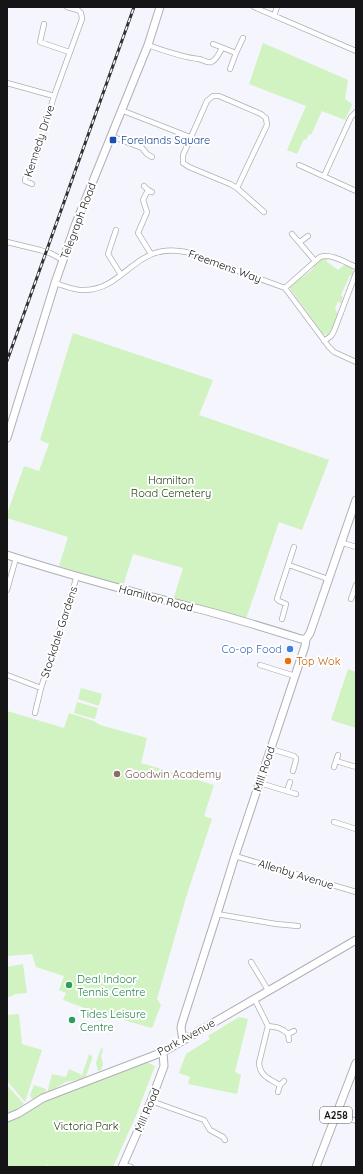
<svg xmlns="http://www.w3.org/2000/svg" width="363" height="1174" viewBox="0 0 363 1174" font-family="Quicksand,sans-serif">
<rect width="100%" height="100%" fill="#f5f5fd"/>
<path fill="#d1f2c1" d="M263 43 348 80 345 99 351 103 352 105 345 120 322 111 311 135 309 134 306 140 304 139 297 154 287 150 306 106 249 84Z
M321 258H329L326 261 338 270 345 264 351 267 354 272 353 277 350 275 341 295 343 297 341 304 338 301 335 309 339 315 332 331 328 335 323 334 289 287 300 277H303L313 269 314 265Z
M73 333 213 380 199 415 329 460 302 530 279 522 246 619 173 600 183 568 133 554 123 586 59 566 68 537 7 518V514L24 466 39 471 49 444 40 440Z
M348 669 356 672V728L331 720Z
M81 688 102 694 99 706 78 699Z
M77 702 98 708 95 719 74 713Z
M7 711 64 728 69 713 94 721 100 725 147 738 141 763 214 785 204 816 212 819 187 894 157 999 161 1005 152 1028 98 1013 63 1000 66 993 59 990 64 976 36 967 32 954 7 956Z
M23 964 27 993 15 994 12 996 8 997 7 995V967Z
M19 1014 22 1044 42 1050 25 1102 7 1081V1015Z
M239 1017 248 1019 235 1072 241 1075 237 1094 188 1084 190 1077 179 1073 186 1054 210 1039 208 1036Z
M101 1048 103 1049 101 1056 103 1064 101 1070 98 1071 96 1063Z
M89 1054 92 1056V1059L86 1076 82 1079 66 1082 47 1093 52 1074 66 1077 69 1069 82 1075Z
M141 1060 155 1066 135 1118 113 1167H52L47 1165 46 1167H7V1118L43 1098Z
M7 1085 24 1104 17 1109 7 1114Z
M34 1085 46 1089 45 1094 32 1099 30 1095Z"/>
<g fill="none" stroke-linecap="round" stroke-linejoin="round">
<defs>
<path id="street" d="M254 7 356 51
M274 16 277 7
M44 24 40 42 69 52
M213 44 236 53 243 38
M148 45C165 51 181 57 199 59 203 60 207 63 211 62 217 60 219 53 222 48
M230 69 236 53
M7 83 54 96
M121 110 190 137
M111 136 142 148 147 154 152 157
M299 165 356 191
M324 176 351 117 356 112
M32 184 25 181 26 175 36 158 54 96 82 19 81 13 78 10 67 7
M144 186 148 190 152 192
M237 188 267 125 266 118 261 114 219 96H213L207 101 183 155V163L189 167 230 184 237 188 264 212
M148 190 143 200 147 212 138 233 151 254
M116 230 108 254 121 275
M292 234 315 261
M7 242 40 250 50 253 63 260
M300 242 308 236
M55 283C65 286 75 291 85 290 126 289 135 241 186 252L285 288 329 347 334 352 356 362
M285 288 320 257C331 253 346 263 356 267
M324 341 331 336 334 331 356 273
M340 542 356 547
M289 565 328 579
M7 590 16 558
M351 599 356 585
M282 619 286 604 279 601 277 599 294 547
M260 665 295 676
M7 675 41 688
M35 713 41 688 77 576
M271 749 294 756 296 758V760L293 771
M336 761 356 767
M334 767 338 755
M260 783 296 794
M287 791 290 782
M334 822 356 829
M235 856 356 892
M217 914 276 924 298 926
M251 962 268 990
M254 998 268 1026 259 1063C260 1076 269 1079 280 1085
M268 1026C277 1027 282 1028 288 1034
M289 1040 288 1034 294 1031
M278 1092 280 1085 284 1081
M151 1101 204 1120 210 1130 223 1137 225 1140
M336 1113 356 1121
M123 1165 131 1167"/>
<path id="secondary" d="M7 438 55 283 76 223 148 45 160 7
M7 555C69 575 132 592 195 608 231 617 266 628 301 639H306
M183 1040 181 1028 182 1023 217 914 235 856 305 646 306 639 310 633 356 500
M7 1118 19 1113 43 1098 163 1052 356 940
M122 1167 151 1101 164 1066 163 1052"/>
<path id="primary" d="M316 1167 356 1063"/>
</defs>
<use href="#street" stroke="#afafb7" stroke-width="6"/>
<use href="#secondary" stroke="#afafb7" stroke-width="9"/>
<use href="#primary" stroke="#afafb7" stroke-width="9"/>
<use href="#street" stroke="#fff" stroke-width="4.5"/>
<use href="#secondary" stroke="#fff" stroke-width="7"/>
<use href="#primary" stroke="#fff" stroke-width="7"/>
<defs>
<path id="rail" d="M7 361 134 7"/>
</defs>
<use href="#rail" stroke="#323235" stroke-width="3"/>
<use href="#rail" stroke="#fff" stroke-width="1.5" stroke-dasharray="4.5" stroke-linecap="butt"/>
</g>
<rect fill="#1a4fb4" stroke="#fff" stroke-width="1.5" x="109" y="136" width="8" height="8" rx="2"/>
<circle fill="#3f7fe0" stroke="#fff" stroke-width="1.5" cx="290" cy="649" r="4"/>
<circle fill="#e8710a" stroke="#fff" stroke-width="1.5" cx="288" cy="661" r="4"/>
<circle fill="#8d6e63" stroke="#fff" stroke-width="1.5" cx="117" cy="774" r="4"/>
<g fill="#2e9e5b" stroke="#fff" stroke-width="1.5">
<circle cx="69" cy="985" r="4"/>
<circle cx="72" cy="1020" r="4"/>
</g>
<g text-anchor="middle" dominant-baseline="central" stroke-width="4" stroke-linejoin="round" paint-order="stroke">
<rect fill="#fff" stroke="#5b5b5d" stroke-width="1" x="320" y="1107" width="32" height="16" rx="3"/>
<g font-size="10" font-weight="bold" fill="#151517">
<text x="336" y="1115">A258</text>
</g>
<g font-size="11" fill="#164399" stroke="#fff" text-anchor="start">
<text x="121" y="140">Forelands Square</text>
</g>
<g font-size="11" fill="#151517" stroke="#fff">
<text transform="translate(39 141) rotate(-72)">Kennedy Drive</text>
<text transform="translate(78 221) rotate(-69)">Telegraph Road</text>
<text transform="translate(225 266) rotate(20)">Freemens Way</text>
<text transform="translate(156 598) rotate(15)">Hamilton Road</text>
<text transform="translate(59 632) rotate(-72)">Stockdale Gardens</text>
<text transform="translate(264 769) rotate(-72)">Mill Road</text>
<text transform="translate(296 874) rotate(17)">Allenby Avenue</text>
<text transform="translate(186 1037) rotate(-29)">Park Avenue</text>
<text transform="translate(147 1110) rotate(-67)">Mill Road</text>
</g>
<g font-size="11" fill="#1f3d0c" stroke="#fff">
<text x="171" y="480">Hamilton<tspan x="171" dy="13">Road Cemetery</tspan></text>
<text x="86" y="1126">Victoria Park</text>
</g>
<g font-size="11" fill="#366cbe" stroke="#fff" text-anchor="end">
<text x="282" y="649">Co-op Food</text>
</g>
<g font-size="11" fill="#c56008" stroke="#fff" text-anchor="start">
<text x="296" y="661">Top Wok</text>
</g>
<g font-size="11" fill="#785e54" stroke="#fff" text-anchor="start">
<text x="125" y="774">Goodwin Academy</text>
</g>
<g font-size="11" fill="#27864d" stroke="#fff" text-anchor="start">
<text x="77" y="979">Deal Indoor<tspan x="77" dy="13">Tennis Centre</tspan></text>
<text x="80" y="1014">Tides Leisure<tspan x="80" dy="13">Centre</tspan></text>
</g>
</g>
<rect width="363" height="1174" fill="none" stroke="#151517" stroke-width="16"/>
</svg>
